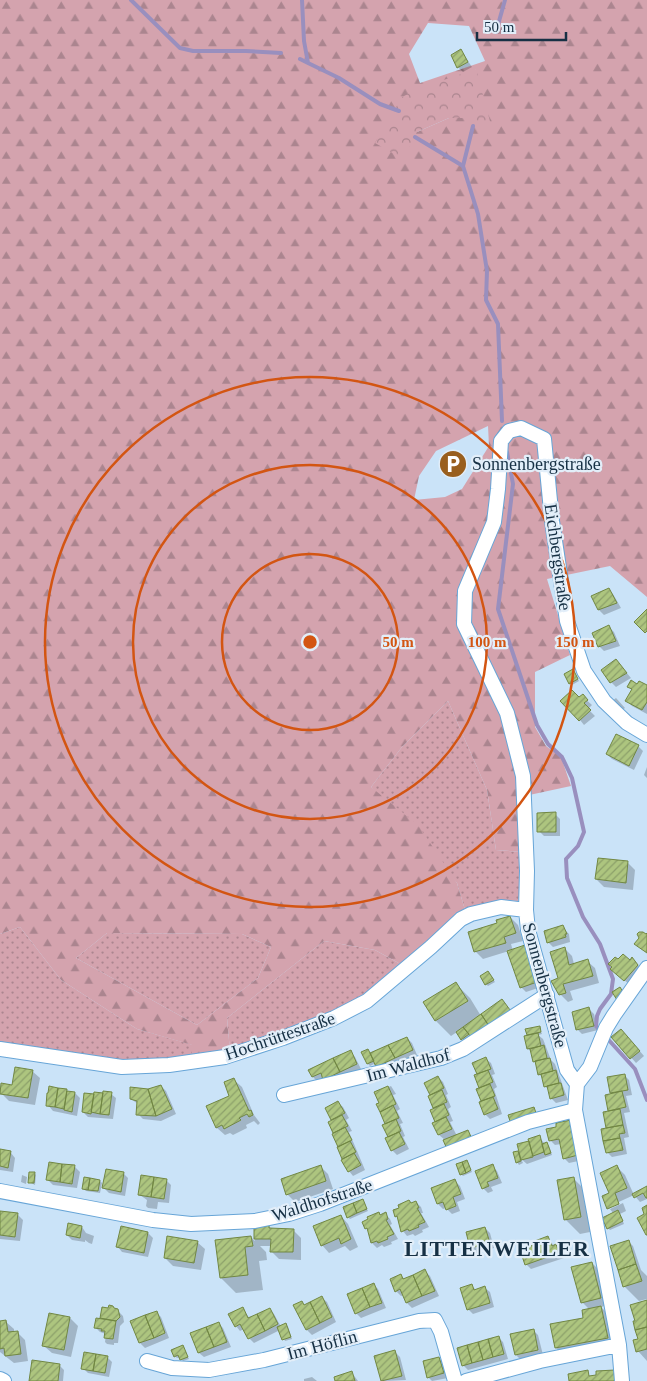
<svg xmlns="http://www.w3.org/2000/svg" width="647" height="1381" viewBox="0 0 647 1381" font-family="Georgia,serif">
<defs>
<pattern id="grass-dots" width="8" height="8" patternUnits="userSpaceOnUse" patternTransform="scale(1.25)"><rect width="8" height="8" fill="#d4a3ae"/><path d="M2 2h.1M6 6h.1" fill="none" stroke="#ab858f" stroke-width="1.8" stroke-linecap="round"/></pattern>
<pattern id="forest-firs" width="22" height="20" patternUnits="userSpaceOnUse" patternTransform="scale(1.25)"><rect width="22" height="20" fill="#d4a3ae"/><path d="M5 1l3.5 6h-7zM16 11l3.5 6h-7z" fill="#ab858f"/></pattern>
<pattern id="park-crowns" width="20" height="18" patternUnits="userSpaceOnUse" patternTransform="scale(1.25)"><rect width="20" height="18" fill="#d4a3ae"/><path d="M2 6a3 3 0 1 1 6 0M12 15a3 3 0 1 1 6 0" fill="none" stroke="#ab858f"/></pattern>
<pattern id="building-hatch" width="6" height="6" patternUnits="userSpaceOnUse" patternTransform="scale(1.25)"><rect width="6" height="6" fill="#adc57f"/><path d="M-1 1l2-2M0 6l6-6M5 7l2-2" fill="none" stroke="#8ca06a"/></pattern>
</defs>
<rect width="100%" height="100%" fill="#cae3f8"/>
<path fill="url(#grass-dots)" d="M448 701 487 790 496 850 522 852 523 873 518 901 504 900 465 910 457 883 371 787 402 747Z
M20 927 61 980 137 1029 193 1045 192 1058 108 1061 0 1046V934Z
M107 933 242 934 271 947 258 978 197 1025 76 958Z
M324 941 375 950 404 966 366 995 338 1012 230 1051 227 1018Z"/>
<path fill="url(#forest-firs)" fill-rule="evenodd" d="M0 0H647V597L610 566 547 579 570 655 535 672V727L546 746 561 757 571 786 520 797 522 852 496 850 487 790 448 701 402 747 371 787 418 825 457 883 465 910 404 966 375 950 324 941 227 1018 230 1051 192 1058V1045L137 1029 61 980 20 927 0 934ZM428 23 469 26 485 61 420 83 409 54ZM476 69 468 118H449L417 132ZM488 426 489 446 462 489 445 497 414 500 419 476 436 451ZM107 933 242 934 271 947 258 978 197 1025 76 958Z"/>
<path fill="url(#park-crowns)" d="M476 69 491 125 468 118H449L417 132 403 159 375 143 402 97 420 88Z"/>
<path fill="#0003" d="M461 51 472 67 463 72 458 67Z
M608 589 613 594 621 608 604 615 599 610 593 597Z
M609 627 614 632 620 646 604 651 599 646Z
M616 660 631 678 616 687 611 682Z
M575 673 579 681 572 685 570 683Z
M638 686H647V714L632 706 627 701 632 690 629 687Z
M582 696 592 705 588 709 595 716 584 725 580 720 579 699Z
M616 698 625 708 621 711 612 701Z
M638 746 643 751 634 770 612 759 607 754Z
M647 767V778L644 775Z
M555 814 560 819V836H544L539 831Z
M627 862 635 870 633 890 604 887 596 879Z
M510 917 518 925 523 941 511 944 513 951 544 986 526 992 521 987 509 951 483 959 475 951 499 924Z
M562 927 569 934 570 942 553 947 548 942Z
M564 948 572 956 574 964 587 961 595 968 599 983 570 991 573 1000 568 1002 560 994V979Z
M618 961 635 962 640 967 630 985 617 974Z
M490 975 495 982 488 986 486 984Z
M455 983 470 998 481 1016 502 1001 516 1019 464 1041 457 1032 451 1036 436 1021 425 1003Z
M589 1009 594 1014 598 1030 582 1034 577 1029Z
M539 1027 542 1034 538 1035 543 1039 551 1060 555 1064 568 1100 556 1103 551 1098 549 1090 545 1086 543 1078 539 1074 537 1064 534 1061 532 1052 528 1049 527 1030Z
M626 1035 644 1056 636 1063 613 1037Z
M407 1038 412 1043 417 1055 382 1071 376 1063 370 1066 368 1064V1051L371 1055Z
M350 1052 355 1057 361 1069 329 1084 318 1082 313 1077 310 1070Z
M486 1059 491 1063 495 1074 492 1075 497 1087 494 1089 502 1114 490 1119 485 1114 482 1102 478 1090 481 1088 476 1076Z
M32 1071 40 1078 35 1105 9 1101 1 1093 13 1086Z
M624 1075 629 1080 632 1095 626 1096 630 1112 624 1113 629 1137 624 1138 627 1154 612 1157 607 1152V1129L604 1113 610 1112 606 1096 611 1094 608 1078Z
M438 1077 443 1082 448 1094 446 1095 451 1107 448 1109 453 1121 450 1122 457 1136 468 1132 473 1141 445 1140 439 1135 434 1124 437 1122 435 1109 429 1097 432 1096 426 1083Z
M234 1080 242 1087 254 1115 260 1123 258 1125 254 1121 246 1125 247 1128 233 1135 230 1133 225 1135 217 1128 207 1106 231 1096Z
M161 1086 166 1091 176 1114 161 1121 143 1119 138 1114V1104L131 1099Z
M391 1086 396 1094 393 1095 400 1109 397 1111 403 1123 400 1124 405 1136 403 1137 409 1149 397 1155 392 1150 384 1126 387 1125 375 1093Z
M50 1088 75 1093 80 1098 77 1116 53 1111 48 1105Z
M111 1094 116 1098 113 1119 88 1117 83 1112Z
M338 1103 343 1107 349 1118 346 1120 352 1131 349 1132 365 1170 353 1176 349 1171 338 1148 340 1147 329 1122 333 1121 326 1108Z
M558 1128 583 1160 569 1163 564 1158 561 1144 555 1145 550 1140Z
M539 1137 545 1144H547L549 1146 552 1155 527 1164 521 1159 523 1163 519 1165 517 1162 518 1152 521 1155 518 1145Z
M0 1151 11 1153 15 1158 13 1172 0 1170Z
M467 1161 472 1172 463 1176 461 1174Z
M492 1166 497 1171 502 1183 491 1187 493 1191 488 1193 483 1188Z
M75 1167 80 1172 77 1188 53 1185 48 1180Z
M321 1167 328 1174 333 1189 295 1202 287 1194Z
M617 1167 625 1175 634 1195 647 1188V1199L640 1202 634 1195 610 1206V1209L623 1203 626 1211 620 1214 624 1224 610 1230 608 1228 614 1214 609 1208Z
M34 1173 36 1175 35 1185 29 1182Z
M123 1173 128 1178 125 1196 109 1193 104 1188Z
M22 1175 27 1177 26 1184 21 1182Z
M573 1178 588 1193 595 1231 580 1234 565 1219Z
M166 1180 171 1185 169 1203 158 1202 157 1209 148 1208 146 1206 147 1200 140 1195Z
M100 1181 102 1183 100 1193 86 1191 84 1189Z
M455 1181 460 1186 465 1199 457 1202 460 1211 452 1214 446 1208 443 1209 438 1204 433 1189Z
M362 1200 368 1211 350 1219 348 1217Z
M416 1202 421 1207 423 1213H421L429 1227 422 1230 423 1232 415 1236 413 1234 407 1236 403 1231 399 1219 396 1216Z
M0 1212 18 1215 23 1220 20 1241 0 1239Z
M385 1214 390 1219 392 1224 390 1225 398 1239 391 1242 392 1244 384 1247 382 1245 377 1248 372 1243 369 1231 366 1228Z
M341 1216 348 1224 358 1247 350 1251 345 1246 329 1253 322 1245Z
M256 1226H269L272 1230H293L301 1238V1260L279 1259 272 1252V1246H260L266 1252 267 1260 259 1261 263 1290 236 1293 221 1278 251 1237 255 1241Z
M82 1227 86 1233 94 1236 92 1244 89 1243 85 1240V1242L72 1240 67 1235Z
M485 1228 490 1233 494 1248 476 1253 471 1248 467 1232Z
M148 1233 153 1238 148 1257 122 1252 118 1247Z
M548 1238 554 1246H556L561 1251 564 1258 531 1269 526 1264 535 1246Z
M628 1241 633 1246 641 1270 647 1276V1299L639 1301 624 1286Z
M197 1242 205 1249 201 1270 173 1266 165 1258Z
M592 1263 600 1271 608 1305 601 1307 609 1315 615 1345 563 1356 556 1348 585 1319 590 1310 582 1302Z
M425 1271 430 1276 439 1296 412 1308 407 1303 404 1295 401 1296 396 1291 401 1275 405 1280Z
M373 1284 378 1289 386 1308 361 1318 356 1313Z
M472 1286 476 1290 485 1288 490 1292 494 1307 473 1314 468 1309Z
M322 1298 327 1302 336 1322 312 1335 307 1330 305 1306Z
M647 1302V1361L638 1351 639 1340 636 1322Z
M103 1308 118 1311 123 1316 124 1322 120 1326 118 1343H114V1345L107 1344 105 1342 106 1334 100 1332 95 1327 101 1320Z
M243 1309 250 1319 270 1310 274 1314 281 1327 286 1325 288 1327 292 1339 285 1341 280 1330 254 1343 249 1338 244 1329 240 1331 236 1326Z
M156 1312 161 1317 169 1338 145 1348 140 1343Z
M70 1318 78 1326 71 1357 52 1353 44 1346Z
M0 1322H6L14 1329V1333H18L25 1340 28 1361 14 1363 0 1352Z
M218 1323 223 1328 231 1347 204 1357 199 1353Z
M533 1330 538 1335 543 1355 521 1360 516 1355Z
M498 1337 503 1342 508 1359 468 1370 463 1365Z
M183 1347 189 1359 183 1361 180 1357 177 1358 175 1356Z
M395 1352 400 1357 406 1380 383 1381Z
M107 1357 112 1362 109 1377 88 1373 83 1368Z
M439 1358 444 1363 448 1378 432 1381 428 1377Z
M59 1365 64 1370 63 1381H31Z
M352 1373 358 1381H336Z
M312 1377 317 1381H304V1379Z"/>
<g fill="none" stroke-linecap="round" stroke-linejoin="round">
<path stroke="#998fbe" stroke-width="4" d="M131 0 180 48 193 51H246L281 53
M302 0 304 41 308 63 339 78 380 104 399 111
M496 32 505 0
M300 59 308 63
M473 126 463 166 478 214 487 271 486 300 498 324 502 421
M415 137 463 166
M507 452 513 484 498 609 537 725 548 744 562 757 572 778 584 832 578 846 566 859 567 878 583 917 600 944 613 979 611 994 600 1009 597 1016 596 1026 601 1032
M606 1037 635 1069 647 1100"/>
</g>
<path fill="url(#building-hatch)" stroke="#718743" d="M461 49 468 62 457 68 451 55Z
M609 588 617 603 598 610 591 596Z
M647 609V631L645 633 634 622Z
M609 625 616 641 598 647 592 633Z
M616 659 627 673 610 683 601 670Z
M573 669 578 679 569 684 564 674Z
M631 680 637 684 639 681 647 685V702L642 710 625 701 632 689 627 687Z
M572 690 579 697 583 694 588 700 584 703 591 710 579 721 560 701Z
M616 734 639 745 629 766 606 754Z
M556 812V832H537V813Z
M598 858 628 861 626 883 595 879Z
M510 916 516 933 504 937 506 943 474 952 468 932 497 923 496 920Z
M563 925 567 934H565L566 937 547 943 544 931Z
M639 932H643L646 934 647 933V953L634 944 639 938 637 934Z
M528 944 540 981 520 988 507 951Z
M565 947 569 965 588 959 593 976 563 984 566 993 559 995 551 981 558 978 550 952Z
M623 954 630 960 632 957 638 965 624 981 610 969 612 967 608 964 615 957 618 959Z
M488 971 494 980 485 985 480 976Z
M456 982 468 1001 435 1021 423 1002Z
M620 987 625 995 617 1000 612 992Z
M502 999 513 1014 491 1029 481 1014Z
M589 1007 594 1026 576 1030 572 1012Z
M481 1014 491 1029 474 1041 463 1027Z
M540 1026 541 1032 527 1035 525 1029Z
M463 1027 469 1034 461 1040 456 1032Z
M621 1029 640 1051 630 1059 611 1037Z
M538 1033 541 1046 527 1049 524 1036Z
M407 1037 413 1050 395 1058 388 1045Z
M388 1045 395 1058 376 1067 370 1053Z
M544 1045 547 1058 533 1062 530 1049Z
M368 1049 374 1061 367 1064 361 1052Z
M351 1050 357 1064 340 1072 333 1058Z
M486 1057 491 1069 477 1074 472 1063Z
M333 1058 340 1072 323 1080 321 1073 312 1077 308 1070Z
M550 1058 553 1071 538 1075 535 1061Z
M15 1067 33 1070 28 1098 0 1094 1 1083 12 1085Z
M488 1070 493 1082 479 1088 474 1075Z
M556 1070 559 1083 544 1087 541 1074Z
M625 1074 628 1090 610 1093 607 1077Z
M438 1076 444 1088 430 1095 424 1083Z
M234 1078 249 1111 251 1110 253 1115 249 1117 247 1114 239 1118 241 1120 224 1129 222 1125 216 1128 206 1106 229 1096 224 1082Z
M559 1083H561L564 1095 550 1099 547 1086Z
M490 1084 495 1096 481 1101 476 1089Z
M161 1085 172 1109 156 1116 148 1089Z
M49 1086 58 1088 55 1107 46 1106 47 1093H48Z
M388 1086 396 1104 380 1112 376 1104 379 1103 374 1092Z
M130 1087 148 1089 156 1116 136 1115 137 1101 130 1099Z
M58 1088 67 1089 64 1109 55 1107Z
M442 1090 447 1102 433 1108 428 1096Z
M67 1091 75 1092 72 1112 64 1110Z
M103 1091 112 1092 109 1115 100 1114Z
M622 1091 626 1107 608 1111 605 1095Z
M94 1092 103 1093 100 1114 91 1112Z
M84 1093 94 1094 91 1114 82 1112Z
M493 1097 498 1109 484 1115 479 1102Z
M338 1101 345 1113 331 1120 325 1108Z
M444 1104 449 1115 435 1122 430 1110Z
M393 1105 399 1118 385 1124 380 1112Z
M534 1107 537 1116 511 1124 508 1115Z
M620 1109 623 1125 606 1128 603 1112Z
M342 1115 348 1126 333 1133 328 1122Z
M446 1117 452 1129 438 1135 432 1123Z
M396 1119 401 1131 388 1137 382 1125Z
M571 1120 578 1155 563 1159 559 1139 549 1141 546 1129 556 1127V1123Z
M623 1125 625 1133 619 1134 620 1138 603 1141 601 1129Z
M345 1127 352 1140 338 1147 332 1134Z
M468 1130 472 1139 447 1149 443 1140Z
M399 1132 405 1144 391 1151 385 1138Z
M540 1135 544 1152 533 1156 528 1139Z
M620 1138 623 1150 606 1153 603 1141Z
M350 1141 356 1152 342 1159 337 1147Z
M529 1141 533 1157 521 1160 517 1144Z
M547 1142 551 1153 545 1155 542 1144Z
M0 1149 11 1151 8 1168 0 1166Z
M518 1151 521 1161 516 1163 513 1152Z
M354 1153 361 1165 348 1172 341 1160Z
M467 1160 471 1170 466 1173 462 1162Z
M49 1162 62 1164 60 1182 46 1180Z
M462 1162 466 1173 460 1175 456 1164Z
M62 1164 75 1165 72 1184 60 1182Z
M493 1164 498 1178 487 1182 489 1186 482 1189 475 1171Z
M321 1165 326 1181 286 1195 281 1179Z
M617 1165 627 1188 615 1193 619 1204 607 1209 602 1196 609 1193 600 1173Z
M106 1169 124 1172 121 1192 102 1188Z
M29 1172H35L34 1183H28Z
M141 1175 154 1177 151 1197 138 1195Z
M84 1177 90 1178 88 1190 82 1189Z
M154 1177 167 1179 164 1199 151 1197Z
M574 1177 581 1217 564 1220 557 1180Z
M90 1178 100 1180 98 1191 88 1190Z
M455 1179 461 1194 453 1197 456 1206 446 1210 443 1202 437 1204 431 1188Z
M647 1186V1198H646L643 1193 634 1198 632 1194Z
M363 1199 367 1209 357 1213 353 1203Z
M409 1200 411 1203 416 1201 419 1208H417L425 1222 418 1225 419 1227 409 1231 408 1229 401 1232 397 1216 395 1217 393 1210 399 1208 398 1205Z
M353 1203 357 1213 347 1218 343 1207Z
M647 1205V1235H646L637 1218 644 1214 642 1208Z
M618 1210 623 1221 607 1229 602 1218Z
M0 1211 18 1213 15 1237 0 1235Z
M379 1212 380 1215 386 1212 388 1219 386 1220 394 1234 387 1237 388 1239 378 1243 377 1241 371 1243 367 1228 365 1229 362 1222 368 1219 367 1217Z
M341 1215 351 1239 341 1244 339 1238 321 1246 313 1226Z
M68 1223 82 1226 80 1238 66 1235Z
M254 1225H269V1228L294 1229 293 1252H270L271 1239H254Z
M121 1226 148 1232 144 1253 116 1247Z
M485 1227 490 1243 470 1248 466 1232Z
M167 1236 198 1241 194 1263 164 1258Z
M251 1236 253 1246 245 1247 248 1275 220 1278 215 1240Z
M548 1236 552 1246 556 1244 559 1253 525 1265 520 1250 533 1245 532 1242Z
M629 1240 636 1264 618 1270 610 1246Z
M592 1262 601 1298 581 1303 571 1267Z
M636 1264 642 1281 623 1287 618 1270Z
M425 1269 435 1291 422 1296 413 1275Z
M401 1274 403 1279 413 1275 422 1296 406 1303 400 1289 395 1292 390 1279Z
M374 1283 382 1303 370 1307 362 1288Z
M472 1284 474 1290 485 1286 490 1303 467 1310 460 1288Z
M362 1288 370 1307 355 1314 347 1294Z
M322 1296 332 1317 320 1323 310 1302Z
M647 1300V1327L635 1330 633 1321H635L630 1305Z
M302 1301 304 1305 310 1302 320 1323 306 1330 293 1305Z
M109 1305 113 1306 114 1308 118 1309 120 1317 116 1321 100 1318 102 1307 108 1308Z
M601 1306 608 1338 555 1348 550 1324 583 1318 582 1310Z
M243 1307 248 1318 257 1314 265 1331 248 1339 240 1324 235 1327 228 1314Z
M270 1308 278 1324 265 1331 257 1314Z
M157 1311 165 1333 154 1338 145 1315Z
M49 1313 70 1317 64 1350 42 1346Z
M145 1315 154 1338 139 1343 130 1321Z
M96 1318 116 1321 113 1339 104 1338 105 1331H101L102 1329 94 1328Z
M6 1320 8 1332 18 1331 21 1354 5 1356 4 1348 0 1349V1321Z
M219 1322 227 1342 214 1347 206 1327Z
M286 1323 291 1337 282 1340 277 1327Z
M206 1327 214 1347 198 1353 190 1333Z
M647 1327V1349L636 1352 633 1340 638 1339 635 1330Z
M534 1329 538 1350 515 1355 510 1334Z
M499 1336 504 1354 493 1357 488 1339Z
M488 1339 493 1357 483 1360 478 1342Z
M478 1342 483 1360 472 1363 467 1345Z
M183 1345 188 1357 180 1360 178 1355 174 1357 171 1350Z
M467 1345 472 1363 462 1366 457 1348Z
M395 1350 402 1376 381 1381 374 1356Z
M84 1352 96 1354 93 1371 81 1369Z
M96 1354 108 1356 105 1373 93 1371Z
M439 1357 444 1373 427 1378 423 1361Z
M32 1360 60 1364 58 1381H29Z
M588 1370 589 1376 596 1375V1371L615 1370 616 1381H569L568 1374Z
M352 1371 355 1381H335L334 1377Z"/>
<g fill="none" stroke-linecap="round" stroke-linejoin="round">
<defs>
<path id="minor" d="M0 1049 122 1067 169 1065 225 1057 283 1038 334 1018 367 1001 431 947 461 919 471 914 501 907 526 910
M577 1084 590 1067 606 1028 614 1015 647 968
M284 1095 441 1058 463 1049 547 995
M0 1191 153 1220 191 1224 255 1221 289 1214 320 1204 528 1122 575 1110
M147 1361 172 1368 209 1370 264 1360 419 1321 435 1320 441 1332 455 1381
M0 1379 4 1381
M466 1381 540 1361 619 1345
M622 1381 619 1345 575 1110 577 1084 567 1070 528 930 526 910 527 871 523 776 507 713 464 624 465 591 494 522 498 489 501 441 509 431 521 428 544 439 552 521 567 621 584 671 604 701 627 723 647 735"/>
</defs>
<use href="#minor" stroke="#67a5d7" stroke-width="16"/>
<use href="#minor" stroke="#fff" stroke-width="14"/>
</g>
<g fill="none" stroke="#d35512" stroke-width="2.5">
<circle cx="310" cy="642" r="88"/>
<circle cx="310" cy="642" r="177"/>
<circle cx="310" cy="642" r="265"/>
</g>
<defs>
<symbol id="parking-disc" viewBox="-11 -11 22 22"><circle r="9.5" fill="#995f1e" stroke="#e2eef9"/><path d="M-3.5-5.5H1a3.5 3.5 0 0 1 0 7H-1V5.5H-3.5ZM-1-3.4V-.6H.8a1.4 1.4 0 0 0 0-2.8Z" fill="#fff"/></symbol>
</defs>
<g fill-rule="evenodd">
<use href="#parking-disc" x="437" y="448" width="32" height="32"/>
</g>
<g text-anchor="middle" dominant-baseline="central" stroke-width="4.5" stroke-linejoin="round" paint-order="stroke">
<g font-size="18" fill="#163044" stroke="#e2eef9" text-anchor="start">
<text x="472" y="464">Sonnenbergstraße</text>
</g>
<g font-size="18" fill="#163044" stroke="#e2eef9">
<text transform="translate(558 557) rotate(82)">Eichbergstraße</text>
<text transform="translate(545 985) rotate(75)">Sonnenbergstraße</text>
<text transform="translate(280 1036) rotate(-19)">Hochrüttestraße</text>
<text transform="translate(408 1065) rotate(-15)">Im Waldhof</text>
<text transform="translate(322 1200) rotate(-18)">Waldhofstraße</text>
<text transform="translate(322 1345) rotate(-15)">Im Höflin</text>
</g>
<g font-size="22" font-weight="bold" letter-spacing="1" fill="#163044" stroke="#e2eef9">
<text x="497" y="1248">LITTENWEILER</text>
</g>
</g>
<circle cx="310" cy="642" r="8" fill="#d35512" stroke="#e2eef9" stroke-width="2.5"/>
<g font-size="15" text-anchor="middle" font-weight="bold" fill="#d35512" stroke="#e2eef9" stroke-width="4.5" stroke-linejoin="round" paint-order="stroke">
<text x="398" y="647">50 m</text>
<text x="487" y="647">100 m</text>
<text x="575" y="647">150 m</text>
</g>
<path d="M477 32v8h89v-8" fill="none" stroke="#163044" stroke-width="2.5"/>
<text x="484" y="32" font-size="15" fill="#163044" stroke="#e2eef9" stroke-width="4" paint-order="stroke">50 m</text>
</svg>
